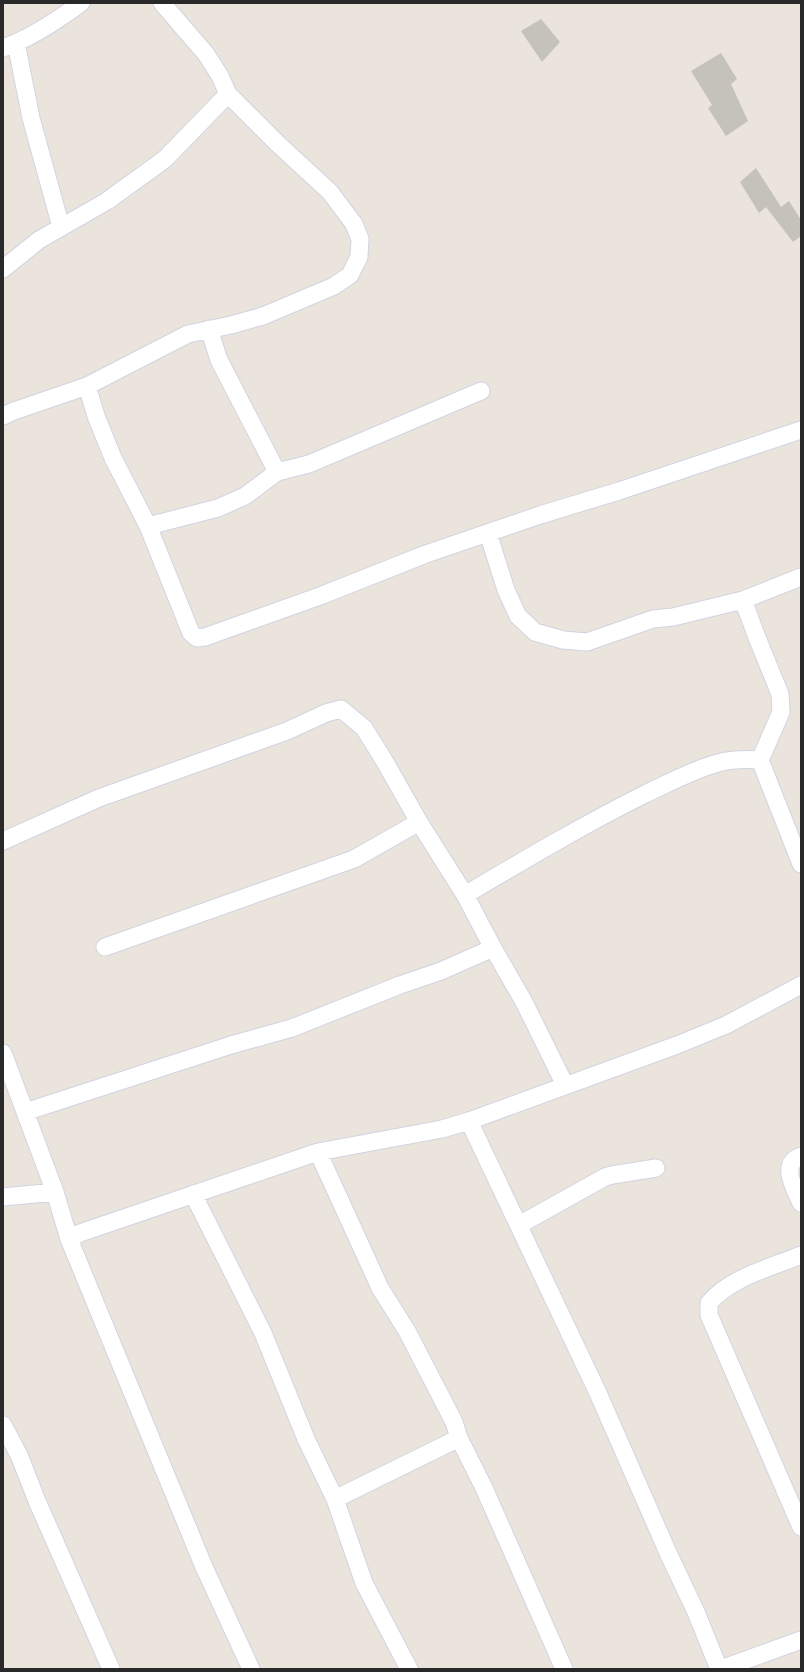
<svg xmlns="http://www.w3.org/2000/svg" width="804" height="1672" viewBox="0 0 804 1672" font-family="Helvetica,sans-serif">
<rect width="100%" height="100%" fill="#eae4dc"/>
<path fill="#c5c1bb" d="M541 19 560 42 542 62 521 31Z
M721 53 737 79 731 84 748 121 726 136 708 108 712 105 691 71Z
M756 168 781 207 789 201 801 220V236L793 242 766 207 759 213 740 182Z"/>
<g fill="none" stroke-linecap="round" stroke-linejoin="round">
<defs>
<path id="minor" d="M16 43 31 118 61 227
M3 48C31 38 58 20 81 3
M3 269 39 240 107 201 165 159 228 94
M209 329 219 360 277 472
M87 386 96 416 113 458 148 526
M481 391 309 464 277 472 245 496 218 508 148 526 191 633 197 638 205 637 320 596 426 554 540 515 619 491 801 430
M3 416 14 411 87 386 188 334 231 325 263 316 334 286 350 275 359 257 360 239 354 224 330 192 278 144 228 94 220 76 206 54 162 3
M488 533 506 590 518 616 535 632 563 640 587 642 653 619 673 617 743 600 801 577
M743 600 758 640 780 694 781 712 760 760 801 864
M3 841 99 798 287 731 326 713 341 709 364 728 385 762 419 822 465 895 493 948 524 1002 565 1085
M465 895C524 860 583 825 645 794 669 783 692 770 718 763 732 759 745 759 760 760
M105 947 354 859 419 822
M3 1053 55 1192 69 1239 80 1233 318 1152 442 1129 469 1121 677 1045 726 1025 801 985
M25 1112 231 1045 292 1028 400 985 441 971 493 948
M469 1121 598 1393 669 1555 696 1612 719 1669
M318 1152 371 1268 380 1288 407 1331 454 1422 459 1438 484 1488 564 1669
M801 1156C779 1164 795 1189 801 1203
M193 1194 263 1333 306 1439 335 1499 364 1583 409 1669
M3 1197 55 1192
M519 1225 605 1177 612 1175 656 1168
M69 1239 204 1567 251 1669
M801 1255C770 1268 731 1277 709 1303V1315L801 1527
M3 1425 19 1455 37 1501 111 1669
M335 1499 459 1438
M721 1669 801 1640"/>
</defs>
<use href="#minor" stroke="#d1d4e0" stroke-width="19"/>
<use href="#minor" stroke="#fff" stroke-width="17"/>
</g>
<rect width="804" height="1672" fill="none" stroke="#292929" stroke-width="8"/>
</svg>
